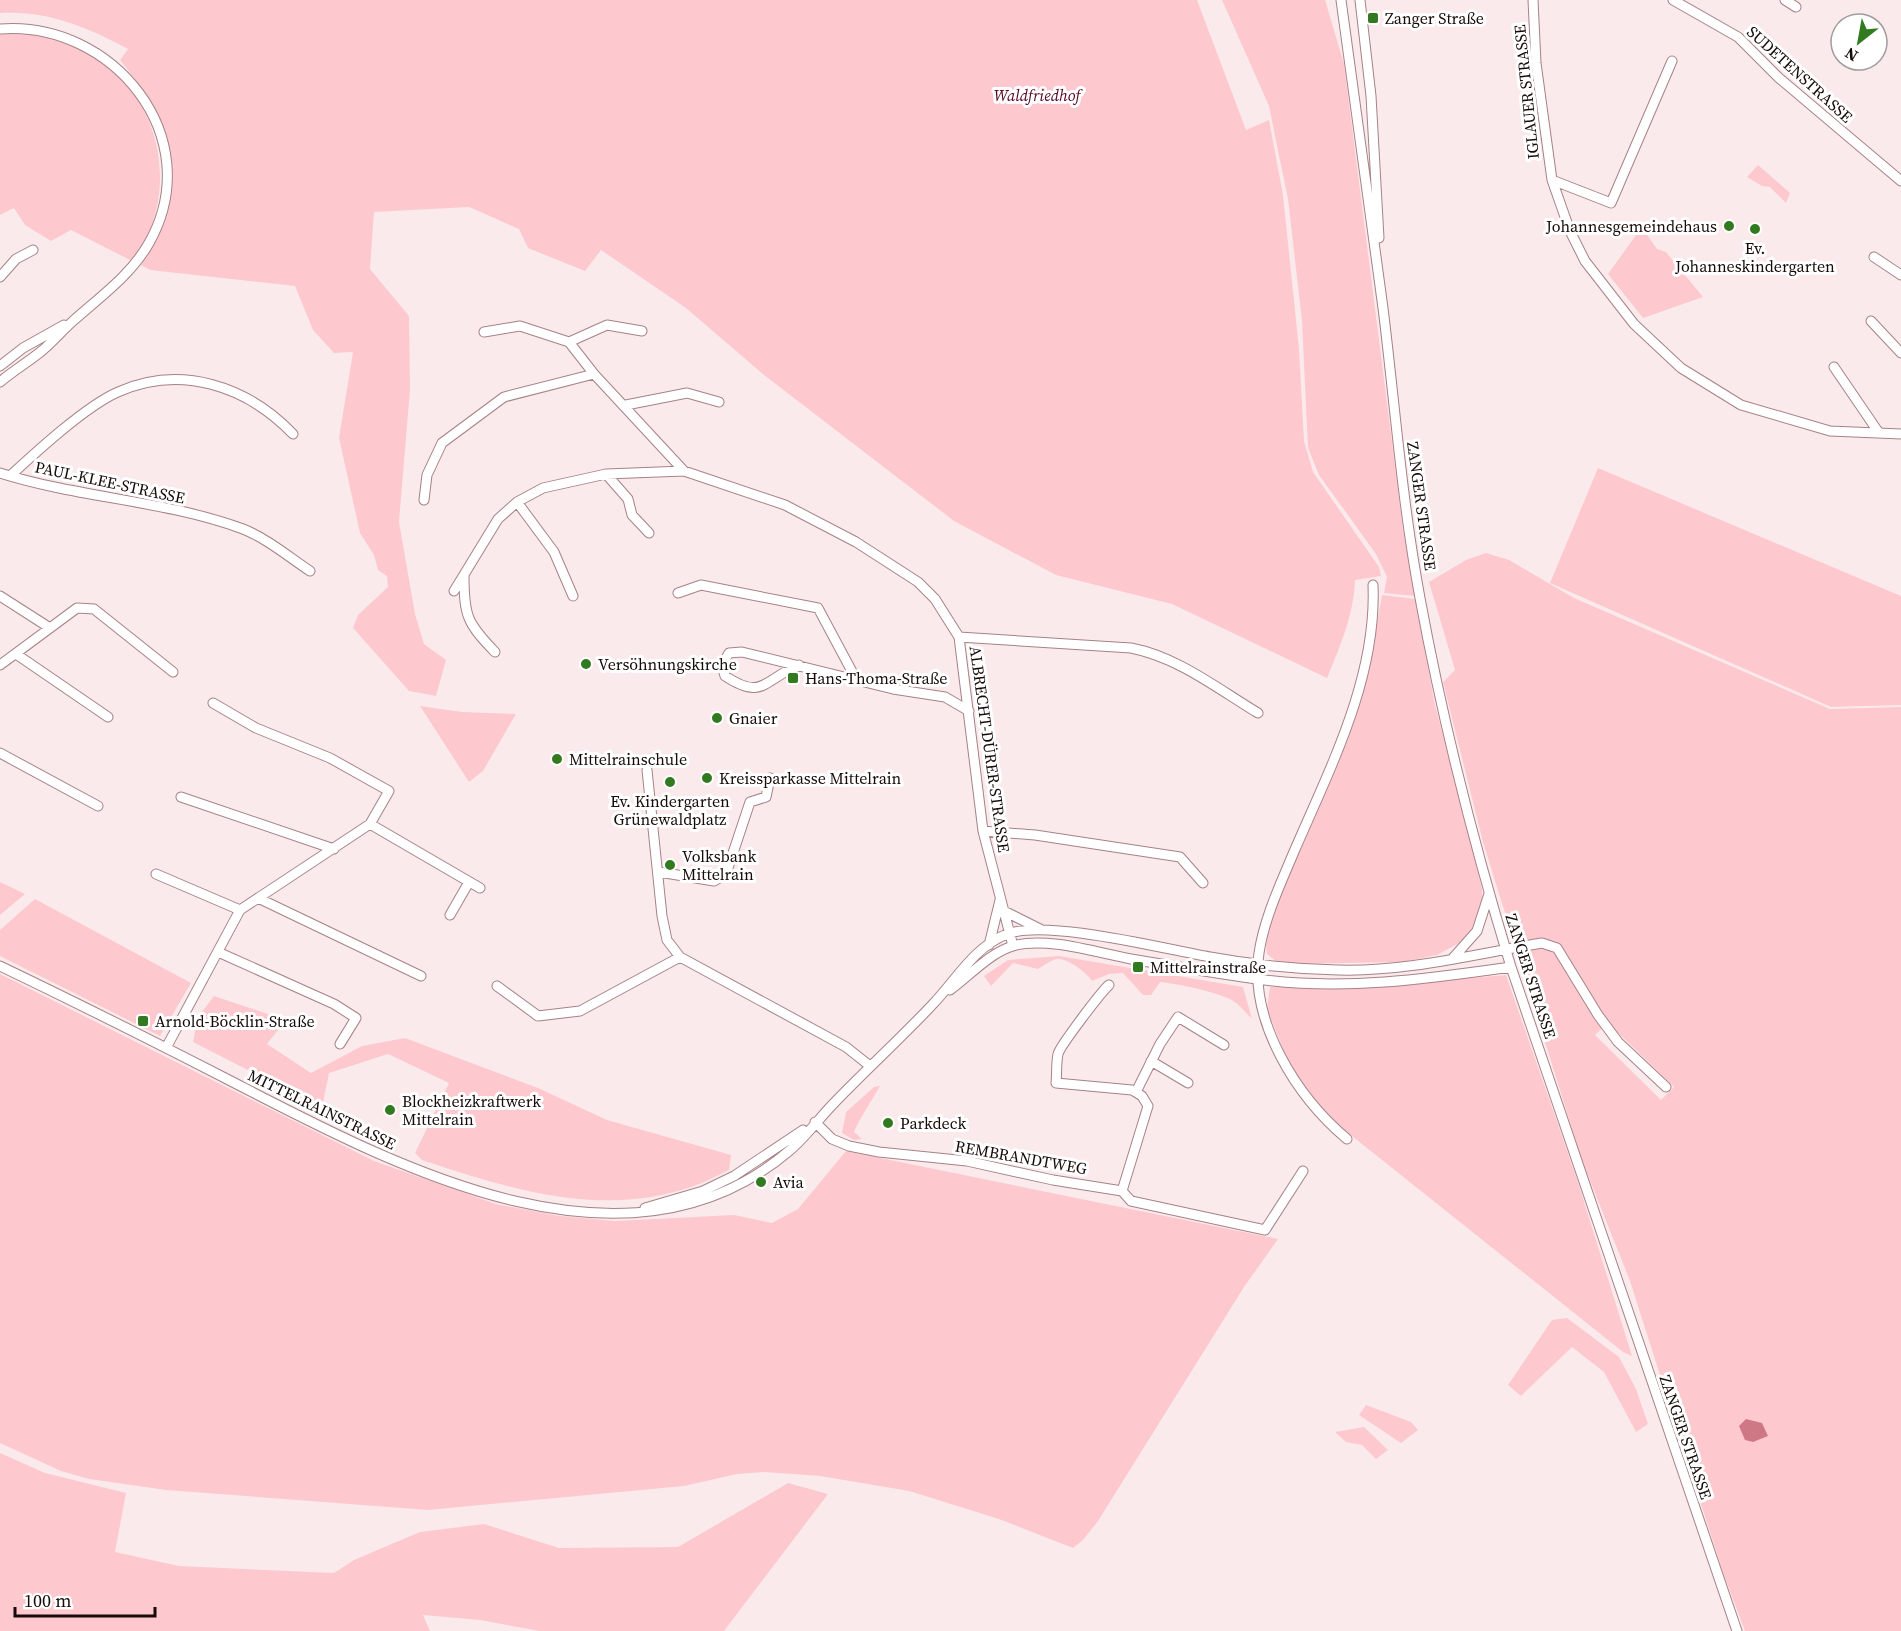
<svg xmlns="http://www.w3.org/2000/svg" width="1901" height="1631" viewBox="0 0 1901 1631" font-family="'Source Serif 4',serif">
<rect width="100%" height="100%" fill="#fbeaec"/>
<path fill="#fdc9cf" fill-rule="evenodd" d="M0 0H1197L1246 130 1269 120 1283 195 1299 349 1304 441 1313 472 1379 567 1381 576 1355 580C1354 614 1340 647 1327 678L1172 604 1056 575 954 521 764 375 686 308 601 250 585 271 528 248 519 229 469 207 374 212 370 269 409 316 410 390 399 522 415 614 424 644 446 660 436 696 409 691 353 628 358 615 388 587 387 576 378 570 374 555 360 533 339 438 353 352 334 353 313 330 295 286 150 270 141 265C192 189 175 127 120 60L128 49C88 27 46 10 0 13Z
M1222 0H1325L1344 64 1403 529 1415 596 1384 593 1387 577 1376 554 1319 475 1308 448 1302 321 1288 199 1277 146 1269 106Z
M26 33C37 35 51 36 62 40 139 68 178 147 152 225 148 238 138 250 132 261L71 230 51 241 25 225 14 208 0 215V34Z
M1758 165 1790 193 1786 203 1770 187 1762 186 1747 177Z
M1644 224 1646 233 1657 249 1666 252 1703 297 1643 318 1608 274Z
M1598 468 1901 596V705L1831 707 1550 583Z
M1486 553 1509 560 1574 598 1830 709 1901 707V1631H1745L1723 1573 1630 1281 1581 1158 1483 842 1443 682 1455 670 1429 582 1466 560ZM1608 1023 1674 1087 1661 1100 1595 1035Z
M1382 595 1415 599 1435 705 1462 807 1482 889 1483 907 1474 928 1465 940 1437 955 1403 962 1279 964 1267 954C1258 907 1325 786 1345 736 1362 691 1374 643 1382 595Z
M420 706 462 712 516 714 483 771 469 782Z
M0 882 25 894 0 915Z
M35 899 191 983 160 1036 0 956V930Z
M1059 956 1243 987 1252 1019C1246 1013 1238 1003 1230 999 1211 991 1181 984 1160 982L1151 995H1143L1123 973 1109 974 1092 981C1087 973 1066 957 1056 959 1050 961 1043 966 1038 969L1013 963 991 986 984 976 1008 960Z
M0 974 374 1161 496 1204 560 1216 615 1221 734 1215 772 1223 798 1209 846 1151 1278 1239 1244 1287 1098 1521 1083 1540 1073 1548 999 1519 909 1491 820 1476 765 1472 737 1474 684 1486 428 1510 166 1490 89 1479 61 1471 0 1443Z
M1506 975 1577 1179 1632 1356 1623 1352 1318 1109 1289 1064 1267 1009 1270 987 1375 986Z
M214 996 286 1020 267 1044 311 1073 362 1046 405 1038 538 1088 607 1120 731 1155 729 1170C716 1176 704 1183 691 1187 601 1218 509 1189 422 1160L415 1153 449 1083 388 1054 329 1073 322 1108 193 1042 198 1017Z
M880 1086C871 1102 861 1116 854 1132L862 1139 854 1140 842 1133 846 1112 874 1087Z
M1567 1318 1619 1357 1636 1389 1648 1424 1636 1432 1604 1372 1572 1347 1521 1396 1508 1385 1552 1320Z
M1366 1405 1411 1422 1418 1430 1401 1443 1359 1415Z
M1364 1427 1388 1450 1376 1459 1362 1445 1346 1442 1335 1432Z
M0 1453 45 1473 126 1493 115 1552 179 1566 334 1573 354 1560 420 1532 484 1524 559 1548 678 1547 788 1483 828 1494 724 1631H540L480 1620 423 1615 430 1631H0Z"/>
<path fill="#ce7885" d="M1746 1419 1762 1423 1768 1436 1753 1442 1745 1440 1739 1426Z"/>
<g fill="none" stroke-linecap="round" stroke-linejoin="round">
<defs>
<path id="minor" d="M1341 0C1355 103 1370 206 1383 308 1395 405 1402 502 1420 598 1443 723 1474 845 1511 967L1737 1631
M1360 0 1371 96 1379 238
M1533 0 1536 63 1552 180 1570 231 1585 261 1634 324 1681 368 1741 405 1830 431 1901 434
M1673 0 1738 37 1779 78 1901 181
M1785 0 1796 7
M0 29C112 20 209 137 149 243 131 275 101 296 73 321 63 330 54 340 44 349 30 361 14 370 0 382
M1552 180 1611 203 1672 61
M1874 257 1901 275
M0 277 16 259 33 250
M1871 321 1901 353
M484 332 520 326 569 342 594 374 684 471
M569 342 607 325 642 331
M0 366 23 348 64 325
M1834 367 1879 433
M626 405 687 393 719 402
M0 473C79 498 164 500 243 529 266 538 289 557 310 571
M606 474 628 499 632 515 649 533
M10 476C36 452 86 406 118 392 181 364 247 386 293 434
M424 500 427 475 442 443 504 397 594 374
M517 502 554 552 573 596
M464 576C464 616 467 623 495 652
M454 591 498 519 517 502 543 488 606 474 684 471 785 505 856 542 918 582 935 599 959 637 983 831 1013 946
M678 593 701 585 818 608 856 679
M0 596 50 628
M959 637 1131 648C1178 657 1218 689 1258 713
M16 654 108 717
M0 665 77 608 94 609 173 672
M799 665C763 680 763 701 725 676L722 665 729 653 742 652 893 689 945 697 969 711
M0 753 98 806
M647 770 662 916 667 940 680 957
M181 797 334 849
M370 824 480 888
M983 831 1035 835 1180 857 1203 883
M659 872 714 881 726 874 750 802 766 797 770 778
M156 874 240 910
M258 898 421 976
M1004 911 1040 929
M450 915 469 882
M989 945 1000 900
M218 952 334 1004 356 1018 340 1044
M1453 958 1477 931 1489 894
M0 966C75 1002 149 1039 223 1077 385 1160 622 1293 789 1151 806 1137 820 1117 836 1101 868 1068 902 1037 933 1004 956 980 974 947 1007 934 1047 919 1165 949 1210 957 1253 965 1295 969 1338 970 1407 972 1474 954 1542 943L1557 948 1598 1015 1618 1042 1666 1087
M497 986 538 1016 580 1011 680 957 846 1047 870 1066
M950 990C969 976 991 952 1013 946 1046 936 1098 953 1131 959 1172 966 1215 973 1257 979 1342 991 1427 979 1511 967
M166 1048 240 910 370 824 389 791 330 758 256 728 213 703
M1151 1061 1188 1083
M1136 1092 1160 1044 1178 1017 1224 1045
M815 1122 832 1139 849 1146 879 1152 967 1161 1053 1180 1122 1191 1148 1106 1142 1096 1132 1090 1056 1083C1057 1074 1056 1064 1058 1054 1060 1046 1101 992 1109 985
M1347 1139C1297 1097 1249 1022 1259 953 1264 919 1280 885 1293 854 1329 770 1377 679 1373 585
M1122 1191 1131 1201 1265 1230 1303 1171
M645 1208 703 1191 734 1176 803 1130"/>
</defs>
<use href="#minor" stroke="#a68287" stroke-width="11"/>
<use href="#minor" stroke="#fff" stroke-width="9"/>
</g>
<g fill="#317a20" stroke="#fff" stroke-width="2">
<rect x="1367" y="12" width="12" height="12" rx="3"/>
<circle cx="1729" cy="226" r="6"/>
<circle cx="1755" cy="229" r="6"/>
<circle cx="586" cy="664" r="6"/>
<rect x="787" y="672" width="12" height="12" rx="3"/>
<circle cx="717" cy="718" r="6"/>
<circle cx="557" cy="759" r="6"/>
<circle cx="707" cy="778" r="6"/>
<circle cx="670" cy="782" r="6"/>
<circle cx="670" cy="865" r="6"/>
<rect x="1132" y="961" width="12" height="12" rx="3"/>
<rect x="137" y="1015" width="12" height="12" rx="3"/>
<circle cx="390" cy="1110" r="6"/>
<circle cx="888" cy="1123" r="6"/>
<circle cx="761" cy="1182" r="6"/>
</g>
<g text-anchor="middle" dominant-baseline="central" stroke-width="6" stroke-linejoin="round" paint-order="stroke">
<g font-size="16" fill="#160a0b" stroke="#fff" text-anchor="start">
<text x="1385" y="18">Zanger Straße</text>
<text x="1717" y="226" text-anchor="end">Johannesgemeindehaus</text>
<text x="1755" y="248" text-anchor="middle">Ev.<tspan x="1755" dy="18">Johanneskindergarten</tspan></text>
<text x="598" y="664">Versöhnungskirche</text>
<text x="805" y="678">Hans-Thoma-Straße</text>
<text x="729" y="718">Gnaier</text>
<text x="569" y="759">Mittelrainschule</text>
<text x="719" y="778">Kreissparkasse Mittelrain</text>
<text x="670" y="801" text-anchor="middle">Ev. Kindergarten<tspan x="670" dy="18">Grünewaldplatz</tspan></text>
<text x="682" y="856">Volksbank<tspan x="682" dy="18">Mittelrain</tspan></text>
<text x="1150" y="967">Mittelrainstraße</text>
<text x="155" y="1021">Arnold-Böcklin-Straße</text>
<text x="402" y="1101">Blockheizkraftwerk<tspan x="402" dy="18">Mittelrain</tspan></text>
<text x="900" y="1123">Parkdeck</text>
<text x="773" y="1182">Avia</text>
</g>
<g font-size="16" fill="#160a0b" stroke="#fff">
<text transform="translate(1800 74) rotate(42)">SUDETENSTRASSE</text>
<text transform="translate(1526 92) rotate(-96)">IGLAUER STRASSE</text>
<text transform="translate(110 482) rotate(12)">PAUL-KLEE-STRASSE</text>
<text transform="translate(1422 506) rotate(82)">ZANGER STRASSE</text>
<text transform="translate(990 749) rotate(82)">ALBRECHT-DÜRER-STRASSE</text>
<text transform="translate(1531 976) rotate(72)">ZANGER STRASSE</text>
<text transform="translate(322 1109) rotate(26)">MITTELRAINSTRASSE</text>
<text transform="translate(1021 1157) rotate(10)">REMBRANDTWEG</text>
<text transform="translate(1686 1437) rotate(71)">ZANGER STRASSE</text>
</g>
<g font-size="16" font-style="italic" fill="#55031e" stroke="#fff">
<text x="1037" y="95">Waldfriedhof</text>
</g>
</g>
<g transform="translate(1859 42) rotate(211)"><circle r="28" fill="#ffffff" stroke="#a29d9d" stroke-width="1.5"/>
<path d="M0-4.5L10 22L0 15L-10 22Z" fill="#317a20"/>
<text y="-9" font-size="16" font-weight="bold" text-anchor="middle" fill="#160a0b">N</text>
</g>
<path d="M15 1607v9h140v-9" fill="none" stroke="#160a0b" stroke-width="3"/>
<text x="24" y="1607" font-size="18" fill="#160a0b" stroke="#ffffff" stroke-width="4.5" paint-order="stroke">100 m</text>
</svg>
